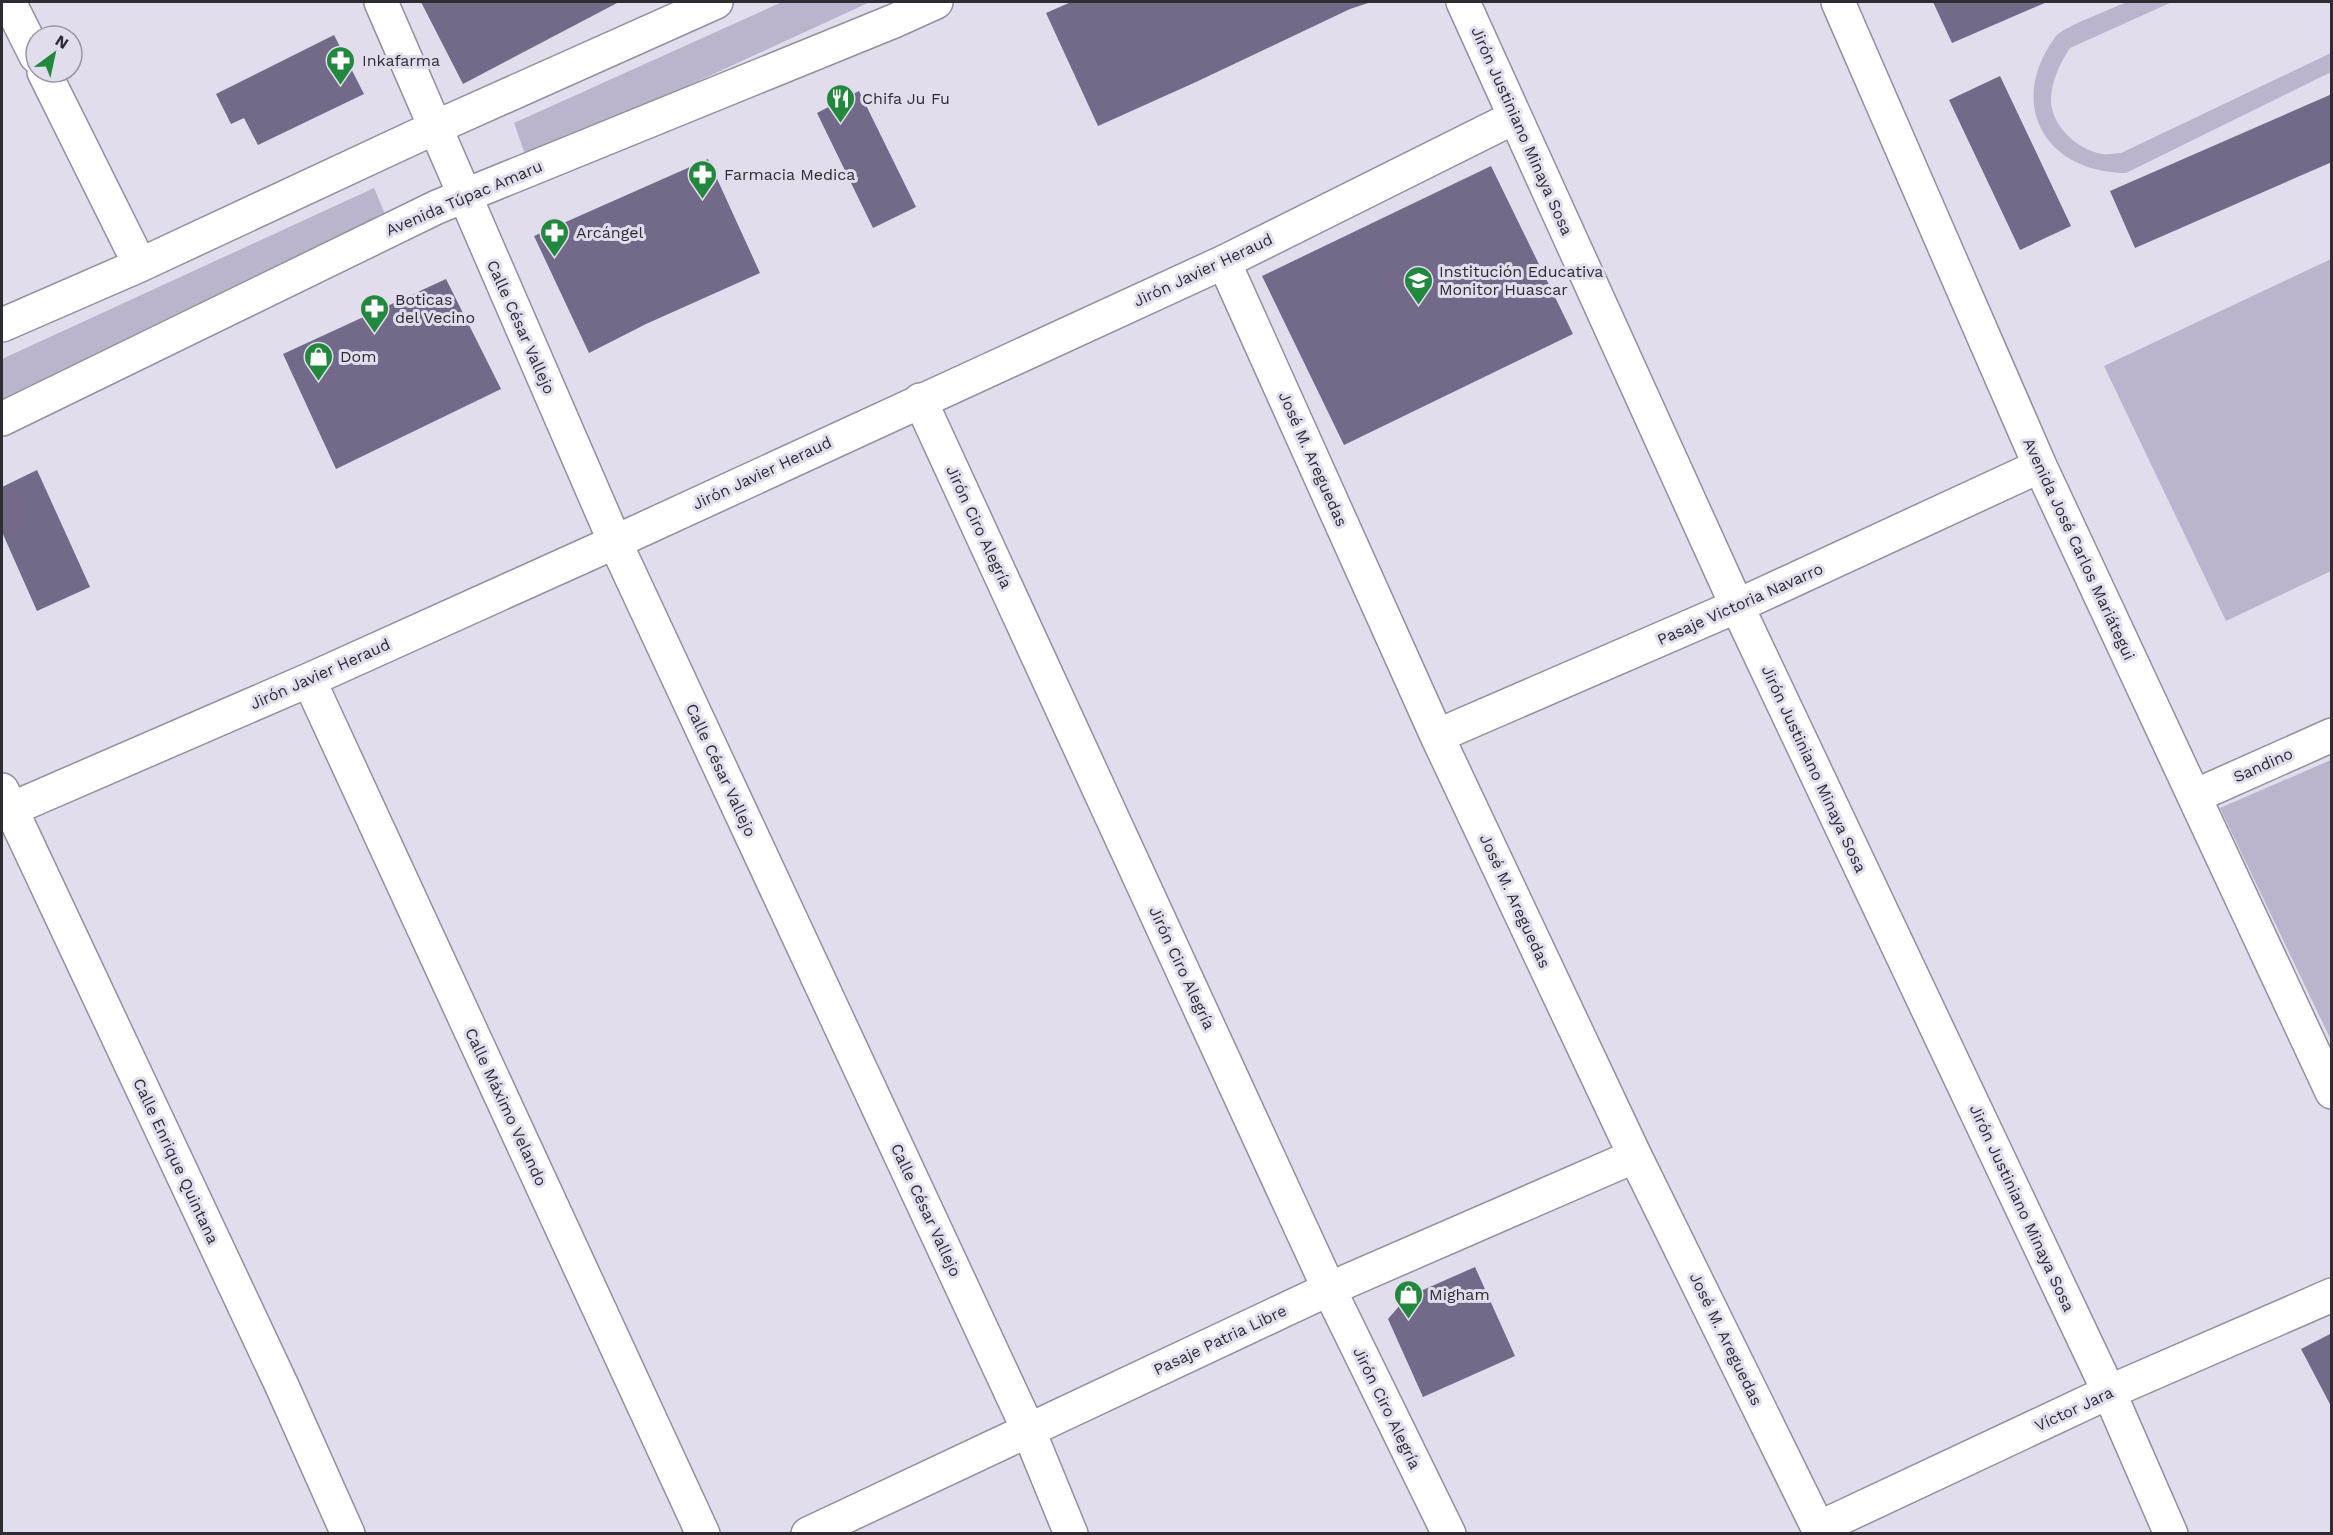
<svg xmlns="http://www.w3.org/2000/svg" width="2333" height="1535" viewBox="0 0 2333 1535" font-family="'Work Sans',sans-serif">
<rect width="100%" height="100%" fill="#e1dded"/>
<path fill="#bab4cc" d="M782 2H870L527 160 514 123Z
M2127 2H2172L2070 48C2060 63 2051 82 2051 100 2051 126 2078 150 2102 154 2108 155 2115 153 2121 153L2331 53V72L2126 173C2044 172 2006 103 2056 36 2063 27 2114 8 2127 2Z
M374 188 388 221 2 403V359Z
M2331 259V571L2226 621 2104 366Z
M2331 760V1040L2220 808Z"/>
<path fill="#726a88" d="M421 2H619L463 84Z
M1071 2H1371L1350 9 1196 82 1098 126 1046 13Z
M1933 2H2047L1952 43Z
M334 35 364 94 258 145 244 118 231 124 216 94Z
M2000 76 2071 226 2020 250 1949 100Z
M859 91 916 207 873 228 817 113Z
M2332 94V162L2135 248 2110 191Z
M708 159 760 273 646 324 589 353 534 236Z
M1491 166 1573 334 1344 445 1262 276Z
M446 279 501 389 336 469 283 354Z
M37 470 90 587 37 611 2 532V487Z
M1475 1267 1515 1356 1423 1397 1388 1319 1407 1297Z
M2332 1333V1408L2301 1349Z"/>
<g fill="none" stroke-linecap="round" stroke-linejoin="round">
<defs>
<path id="minor" d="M9 2 36 56
M381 2 615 542 1028 1429 1071 1534
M1463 2 1737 606 2109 1392 2171 1534
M1838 2 2040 466 2332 1092
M44 72 140 265
M1224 262 1437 736 1635 1156 1821 1534
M2 325 140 265 434 128 716 2
M920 400 1329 1289 1449 1534
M2 419 437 207 894 21 936 2
M309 680 703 1534
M1437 736 1737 606 2040 466
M2 790 282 1386 348 1534
M2195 796 2332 735
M2 813 309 680 615 542 1224 262 1515 117
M1819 1528 2109 1392 2332 1295
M808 1534 1329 1289 1635 1156"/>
</defs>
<use href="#minor" stroke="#938f9e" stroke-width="36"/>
<use href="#minor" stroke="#fff" stroke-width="33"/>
</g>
<defs>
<symbol id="pharmacy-pin" viewBox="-11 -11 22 30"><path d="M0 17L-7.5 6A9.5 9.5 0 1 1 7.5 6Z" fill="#22883e" stroke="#e1dded"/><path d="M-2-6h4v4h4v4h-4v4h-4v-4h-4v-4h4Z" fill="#fff"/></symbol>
<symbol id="restaurant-pin" viewBox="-11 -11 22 30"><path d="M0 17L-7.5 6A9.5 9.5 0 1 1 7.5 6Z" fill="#22883e" stroke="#e1dded"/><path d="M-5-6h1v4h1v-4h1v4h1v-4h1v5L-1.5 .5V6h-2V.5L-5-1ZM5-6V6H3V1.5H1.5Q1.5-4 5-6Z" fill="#fff"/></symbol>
<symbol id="school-pin" viewBox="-11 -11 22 30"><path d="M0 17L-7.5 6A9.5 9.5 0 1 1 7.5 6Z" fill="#22883e" stroke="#e1dded"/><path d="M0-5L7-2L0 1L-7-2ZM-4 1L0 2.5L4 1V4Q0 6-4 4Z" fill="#fff"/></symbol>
<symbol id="shop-pin" viewBox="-11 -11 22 30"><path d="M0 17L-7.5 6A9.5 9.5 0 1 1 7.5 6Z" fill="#22883e" stroke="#e1dded"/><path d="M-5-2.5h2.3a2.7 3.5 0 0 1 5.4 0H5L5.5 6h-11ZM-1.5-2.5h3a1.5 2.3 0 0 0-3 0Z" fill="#fff"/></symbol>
</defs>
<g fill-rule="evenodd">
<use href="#pharmacy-pin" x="324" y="44" width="33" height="45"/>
<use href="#restaurant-pin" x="824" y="82" width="33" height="45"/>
<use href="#pharmacy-pin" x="686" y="158" width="33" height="45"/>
<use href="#pharmacy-pin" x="538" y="216" width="33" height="45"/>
<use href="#school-pin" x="1402" y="264" width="33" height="45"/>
<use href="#pharmacy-pin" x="358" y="292" width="33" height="45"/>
<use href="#shop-pin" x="302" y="340" width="33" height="45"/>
<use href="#shop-pin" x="1392" y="1278" width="33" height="45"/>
</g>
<g text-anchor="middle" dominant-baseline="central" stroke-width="6" stroke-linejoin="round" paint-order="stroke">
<g font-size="16" fill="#2d2c32" stroke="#e1dded" text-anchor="start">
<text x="362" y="60">Inkafarma</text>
<text x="862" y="98">Chifa Ju Fu</text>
<text x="724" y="174">Farmacia Medica</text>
<text x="576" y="232">Arcángel</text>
<text x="1439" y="271">Institución Educativa<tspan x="1439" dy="18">Monitor Huascar</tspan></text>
<text x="395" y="299">Boticas<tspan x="395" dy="18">del Vecino</tspan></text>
<text x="340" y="356">Dom</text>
<text x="1429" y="1294">Migham</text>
</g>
<g font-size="16" fill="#2d2c32" stroke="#e1dded">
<text transform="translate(1522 131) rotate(66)">Jirón Justiniano Minaya Sosa</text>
<text transform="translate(464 198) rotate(-23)">Avenida Túpac Amaru</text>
<text transform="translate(1203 270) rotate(-25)">Jirón Javier Heraud</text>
<text transform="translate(521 327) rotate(66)">Calle César Vallejo</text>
<text transform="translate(1313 459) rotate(66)">José M. Areguedas</text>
<text transform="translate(762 473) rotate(-25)">Jirón Javier Heraud</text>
<text transform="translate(979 527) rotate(65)">Jirón Ciro Alegría</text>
<text transform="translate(2079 549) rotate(65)">Avenida José Carlos Mariátegui</text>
<text transform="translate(1740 604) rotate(-24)">Pasaje Victoria Navarro</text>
<text transform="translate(320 674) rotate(-24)">Jirón Javier Heraud</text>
<text transform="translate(2263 765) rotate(-24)">Sandino</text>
<text transform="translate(1814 769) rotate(65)">Jirón Justiniano Minaya Sosa</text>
<text transform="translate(721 770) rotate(65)">Calle César Vallejo</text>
<text transform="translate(1515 901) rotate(65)">José M. Areguedas</text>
<text transform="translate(1182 968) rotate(65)">Jirón Ciro Alegría</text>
<text transform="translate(506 1107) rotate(65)">Calle Máximo Velando</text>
<text transform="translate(176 1161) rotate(65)">Calle Enrique Quintana</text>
<text transform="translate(2022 1208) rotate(65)">Jirón Justiniano Minaya Sosa</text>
<text transform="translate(926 1210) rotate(65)">Calle César Vallejo</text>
<text transform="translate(1726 1339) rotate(64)">José M. Areguedas</text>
<text transform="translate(1220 1340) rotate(-25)">Pasaje Patria Libre</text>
<text transform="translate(1387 1408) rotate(64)">Jirón Ciro Alegría</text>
<text transform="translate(2074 1409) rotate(-25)">Víctor Jara</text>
</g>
</g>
<rect width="2333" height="1535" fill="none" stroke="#2d2c32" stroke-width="6"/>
<g transform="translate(54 54) rotate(33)"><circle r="28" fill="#e1dded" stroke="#9996a2" stroke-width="1.5"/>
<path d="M0-4.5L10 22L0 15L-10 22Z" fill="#22883e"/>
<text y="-9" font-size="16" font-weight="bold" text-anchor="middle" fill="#2d2c32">N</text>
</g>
</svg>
